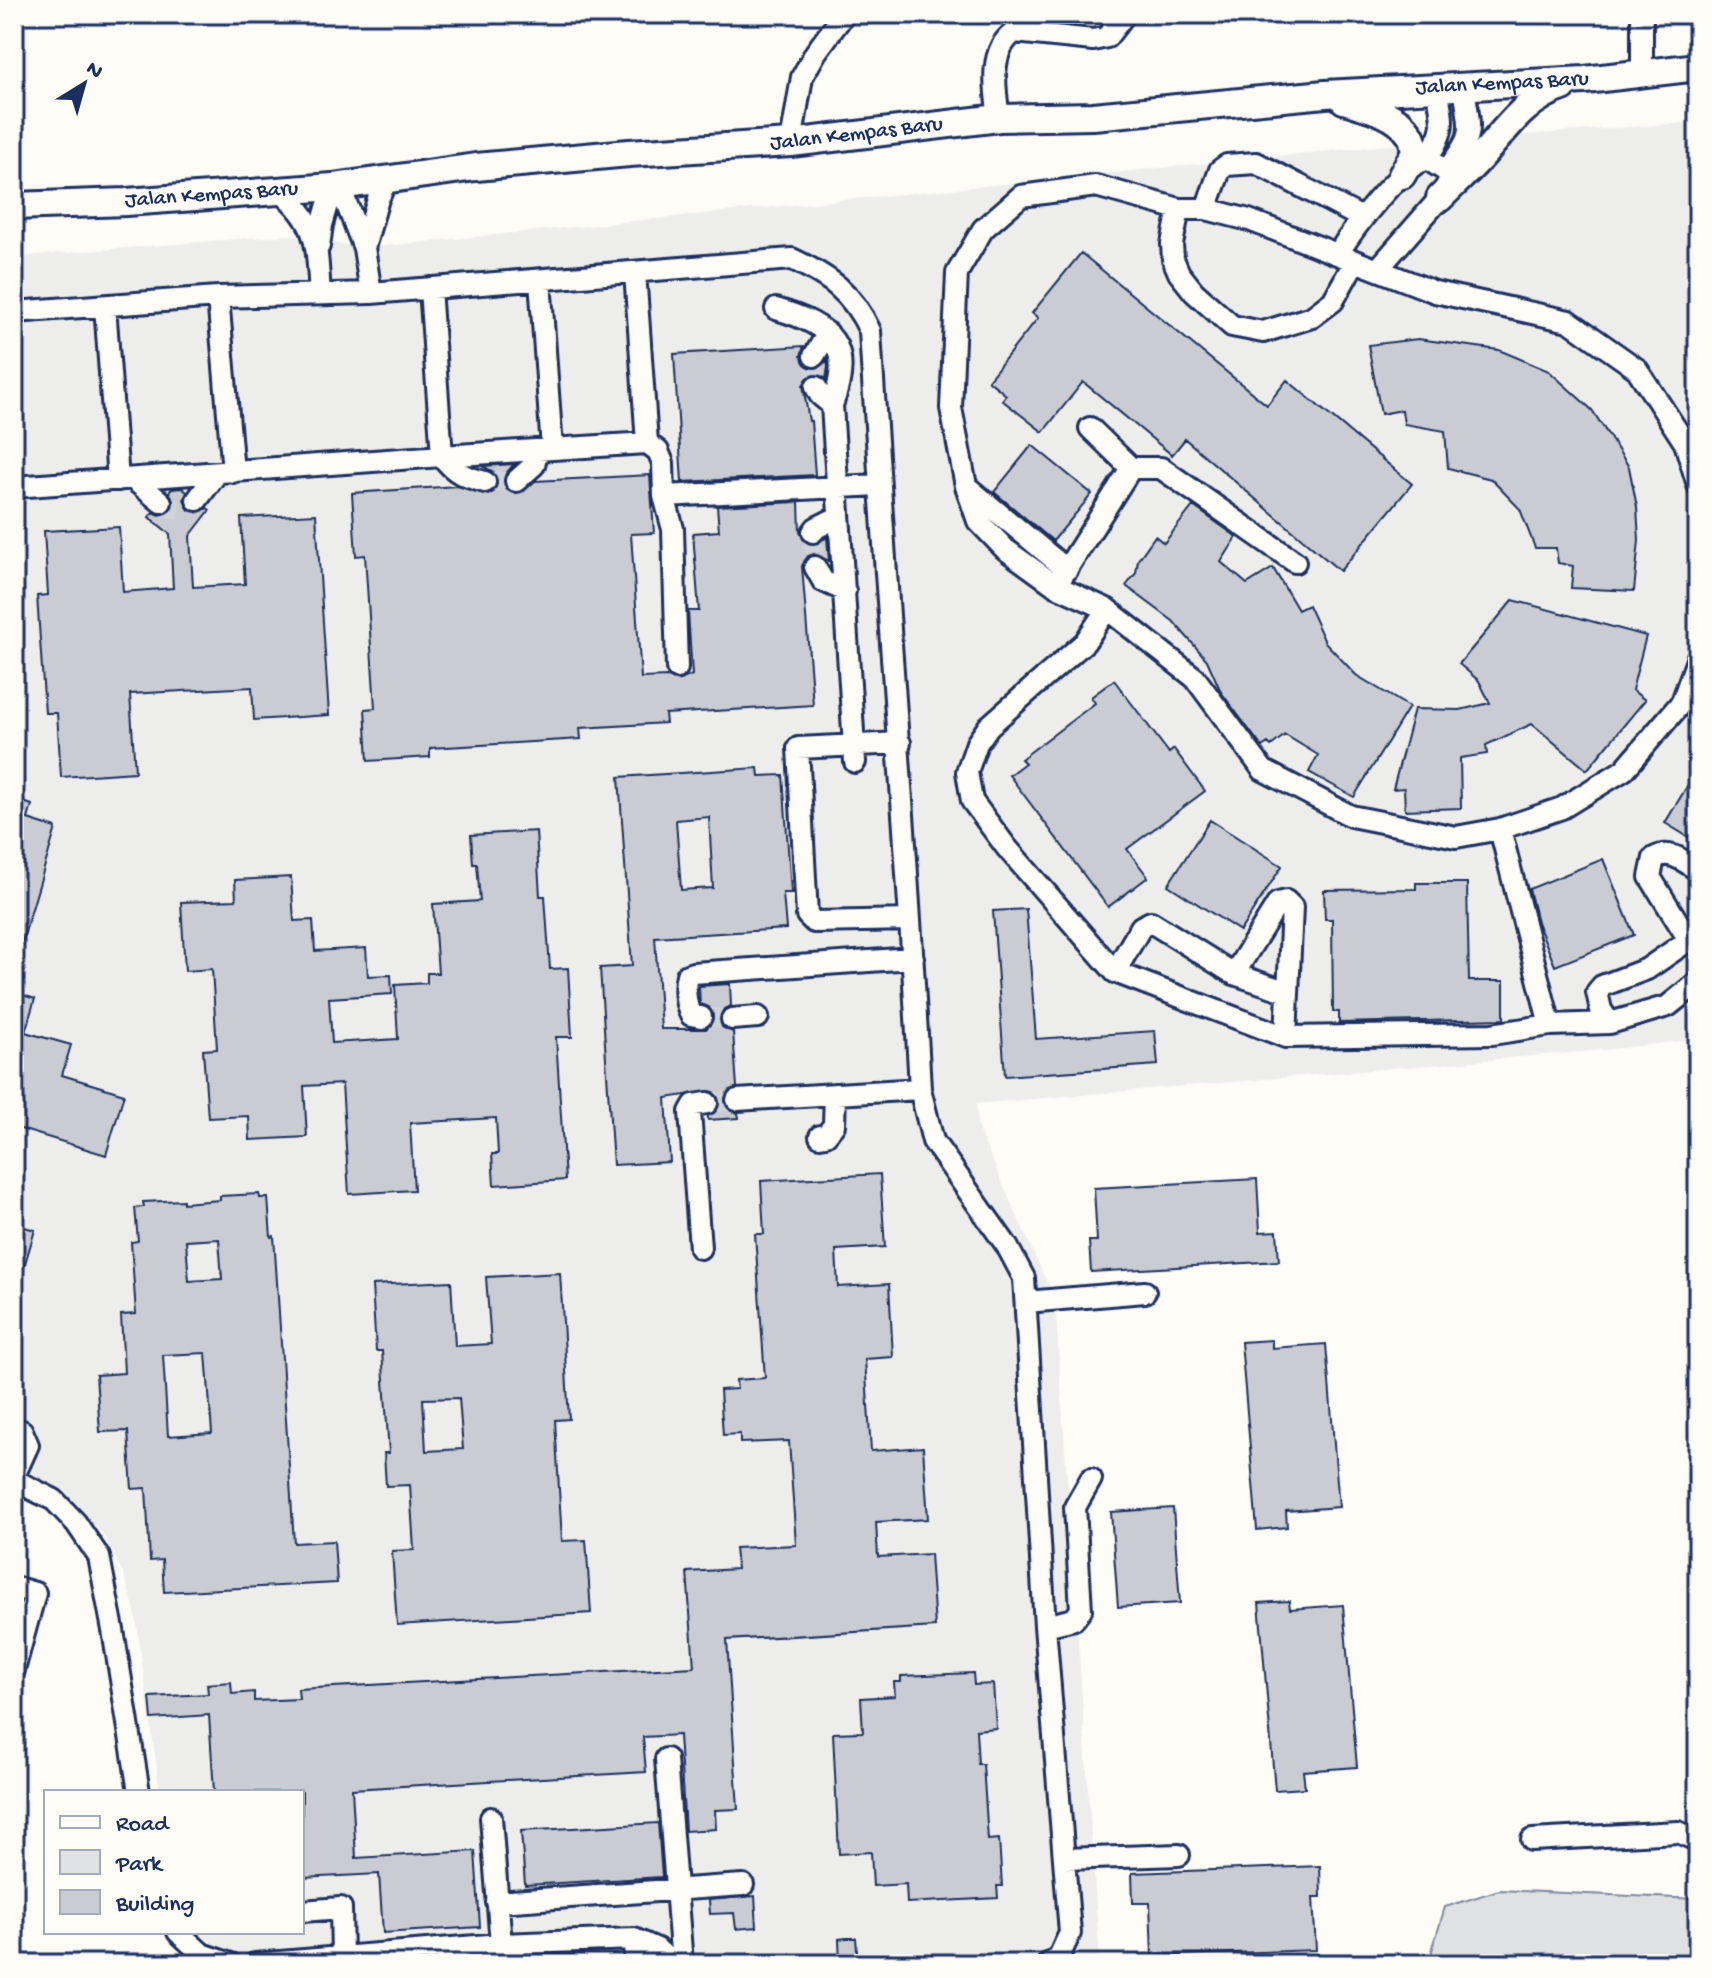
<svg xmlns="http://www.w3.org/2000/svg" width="1712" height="1978" viewBox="0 0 1712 1978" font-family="'Gochi Hand',sans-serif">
<rect width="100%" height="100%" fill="#fdfcf7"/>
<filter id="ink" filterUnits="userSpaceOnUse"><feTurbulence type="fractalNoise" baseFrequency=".0125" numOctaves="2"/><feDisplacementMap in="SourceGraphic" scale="16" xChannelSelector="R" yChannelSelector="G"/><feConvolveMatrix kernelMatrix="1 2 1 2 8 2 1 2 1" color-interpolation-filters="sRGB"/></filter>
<g filter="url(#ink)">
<path fill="#edeeec" d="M1698 122V1039L1614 1049 976 1104 978 1129 1055 1300 1100 1964H658L656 1949 289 1963 229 1956 197 1932H302V1792H160L135 1611 123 1573 104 1535 68 1500 14 1468V257L288 235 364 248 1389 145Z"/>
<path fill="#e0e1e3" stroke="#7e88a0" stroke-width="2" d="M1499 1890 1698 1899V1964H1428L1445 1907Z"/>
<path fill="#c9ccd3" stroke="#1b2f5e" stroke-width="2" fill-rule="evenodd" d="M1081 253 1267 405 1287 380 1412 484 1340 571 1185 439 1172 455 1083 382 1043 432 1002 400 1006 395 988 380 1038 318 1032 313Z
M1418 339 1499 350 1549 371 1592 410 1629 467 1637 507 1639 540 1634 591 1571 588 1573 566 1558 563 1556 548H1535L1520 509 1491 479 1448 468 1445 431 1404 424 1402 410 1381 414 1368 345Z
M804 346 801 356 807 367 820 368 827 360 828 367 826 379 818 374 811 375 803 385 809 421H811L815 475 682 482 674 354Z
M1032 445 1092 494 1053 541 994 492Z
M514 464 504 476 503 483 506 489 513 493 524 491 535 481 650 475 654 533 631 534 641 678 668 677 678 681 692 675 688 611H699L693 533 719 531 717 506 799 502 800 531 805 542 817 544 827 537 829 561 814 554 808 556 802 566 813 705 665 714 666 723 580 728 581 739 430 748V757L368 761 365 709 375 708 365 555 356 556 352 493 457 486 488 495 495 491 498 479 494 472 482 466Z
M182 488 187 492 184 499 189 510 196 513 207 508 210 510 190 536 193 587 245 584 241 518 316 514 329 715 254 720 252 687 130 694 135 772 61 777 57 713H45L37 596 48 595 44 531 119 527 123 592 173 588 170 534 149 517 153 512 160 515 170 511 174 503 169 492 172 489Z
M1193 506 1237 537 1221 562 1247 584 1273 568 1298 610 1308 605 1325 642 1356 675 1409 707 1354 797 1309 772 1318 755 1285 735 1271 746 1268 743 1262 747 1221 692 1207 660 1173 621 1126 586 1136 573 1138 560 1155 536 1164 543Z
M1513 600 1646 636 1632 690 1645 700 1587 770 1532 724 1486 745 1487 754 1460 758 1461 808 1405 810 1404 788 1393 789 1414 709 1460 710 1490 703 1479 681 1459 664Z
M1114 680 1169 753 1174 749 1205 791 1127 849 1148 877 1108 907 1009 775 1025 763 1021 759 1095 703 1091 697Z
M758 768 759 776 783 775 791 893H783L786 929 655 937 661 1029H706L714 1020 713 1014 709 1007 700 1004 699 986 730 984 731 1006 724 1009 719 1019 722 1027 733 1032 737 1087 726 1094 724 1102 731 1111 738 1113 739 1118 708 1120V1116L719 1108 720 1102 717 1094 711 1091 666 1098 670 1162 613 1165 600 968 632 966 619 777ZM709 817 713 888 681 890 676 820Z
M1698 768V835L1693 832 1690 838 1665 823Z
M14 799 32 805 28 819 56 828 18 956H14Z
M1210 820 1282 866 1240 931 1168 885Z
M536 831 540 896H545L550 969 568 968 572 1037H556L565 1180 494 1185 492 1154H498L496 1118 410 1123 414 1190 349 1194 342 1084 304 1086 307 1137 250 1140 249 1116 208 1118 203 1050 217 1049 212 969 185 971 181 902 236 900 235 880 291 877 294 921 313 920 315 951 366 948 368 976 391 975 392 994 329 998 332 1043 398 1039 395 985 427 983V973H438L433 904 480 901 477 864H473L471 835Z
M1603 859 1634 935 1555 966 1537 922 1529 889Z
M1416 883H1467L1469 981H1504V1019L1339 1023V1012H1333L1332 919H1325L1324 890 1416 889Z
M1026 909 1036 1039 1155 1031 1158 1065 1005 1076 993 911Z
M14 992 35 999 25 1032 71 1045 62 1075 124 1094 106 1155 14 1127Z
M880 1174 885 1247 836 1250 838 1287 889 1284 893 1357 865 1359 871 1451 923 1447 928 1519 876 1522 878 1557 930 1554 935 1627 727 1640 738 1809 715 1810 716 1829 685 1831 679 1735 643 1737 646 1772 352 1789 356 1858 475 1851 480 1927 383 1933 379 1874 302 1878V1792H214L209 1715 152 1719 150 1697 208 1694 207 1684 231 1682 232 1694 254 1692V1701L299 1699 298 1689 694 1667 687 1572 737 1569 735 1548 796 1545 789 1441 740 1443V1434L723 1435 720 1390 737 1389 736 1380 765 1378 755 1234H764L761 1181Z
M1257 1179 1260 1232 1277 1231 1279 1261 1091 1272 1089 1241H1097L1094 1188Z
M259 1194 260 1198H268L271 1237 274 1236 294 1543 334 1541 337 1583 164 1592 162 1560 150 1561 146 1488 132 1489 128 1431 100 1432 96 1375 124 1373 121 1315 136 1314 131 1242 138 1241 135 1208 144 1207 143 1202 183 1200V1203L220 1200V1196ZM219 1239 222 1279 189 1281 186 1241ZM206 1353 212 1433 168 1436 163 1355Z
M14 1224 35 1230 18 1287 14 1286Z
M560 1273 569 1419 555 1420 562 1541 586 1540 591 1613 397 1625 392 1551 414 1550 410 1485 386 1486 384 1453H389L382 1351H376L372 1285 451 1281 455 1346 491 1344 486 1277ZM459 1398 463 1449 426 1451 423 1399Z
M1272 1340V1348L1326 1344 1339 1507 1286 1511 1287 1527 1257 1530 1241 1342Z
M1173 1508 1180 1603 1118 1607 1111 1512Z
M1289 1601 1290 1609 1343 1605 1357 1767 1303 1771 1305 1788 1275 1790 1259 1603Z
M973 1673 974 1685 993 1684 996 1728 976 1730 978 1764H983L988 1840 999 1839 1002 1886H997L998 1898 907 1903 906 1884 873 1886 871 1852 839 1854 833 1733 863 1732 861 1698 895 1696 894 1682H901V1676Z
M658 1823 662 1877 525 1885 521 1831Z
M1320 1866 1321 1897H1313L1316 1950 1152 1956 1150 1903H1133L1132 1873Z
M755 1896 757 1927 736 1929 734 1913 710 1914 709 1900Z
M847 1938H856L858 1964H840L839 1939Z"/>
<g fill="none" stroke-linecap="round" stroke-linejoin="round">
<path stroke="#d0d3d8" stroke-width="20" stroke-dasharray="20 10" stroke-linecap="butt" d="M814 356 816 387
M485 482 516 481
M161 502C175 512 184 513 197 500
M813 532 815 567
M701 1017 732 1019
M707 1103 737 1100"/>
<defs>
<path id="minor" d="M1642 72V14
M999 118C995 90 988 49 1015 32L1093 40 1107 37 1125 14
M791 143 802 77 816 52 844 14
M1446 171C1475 134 1471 134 1464 88
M342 185 345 200 364 248 371 293
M279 190C320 224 316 245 320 293
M1179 209 1172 244 1173 259 1179 273 1194 292 1232 326 1263 332 1312 317 1333 301 1355 261
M1206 209 1220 170 1227 165 1256 163 1362 218
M319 246 322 225 333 187
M364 248 378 199 386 182
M1338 254C1352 230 1400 166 1427 159 1446 129 1444 124 1437 89
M1378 269 1440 198 1450 179 1446 171 1427 159
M635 272 647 443
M540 280 552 449
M430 288 442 456 647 443 658 451 663 463 664 496 673 529 677 668
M218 297 233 472
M105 306 118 480
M776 309C832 325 855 346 832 405L855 762
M14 312 218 297 371 293 792 259C830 277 852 292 870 331 885 584 907 836 920 1089L933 1141 1007 1246 1024 1278 1045 1626 1070 1933 1058 1959 1048 1964
M814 356 828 333
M816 387 820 395 832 405
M1090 428 1131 468
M133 479 161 502
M516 481 534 465 538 450
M1698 485 1685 443 1637 369 1569 321 1435 292 1249 220 1206 209H1179L1096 186 1021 196 983 229 957 273 951 408 966 486 978 521 1005 549 1056 586 1107 609 1195 678 1263 770 1351 816 1456 837 1500 829 1562 808 1624 770 1682 702 1698 657
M966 486 1067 570
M14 487 442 456C454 473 465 477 485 482
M664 496 879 485
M197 500 217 473
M813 532 816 528 838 517
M815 567 823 581 845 591
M1056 586 1131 468H1161L1295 562
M1107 609 1085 642 989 726 977 743 967 772 972 801 1007 848 1115 972 1286 1037 1492 1034 1550 1025 1610 1023 1668 1006 1698 982
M900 743 798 748 807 915 814 922 910 920
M1500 829 1550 1025
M1698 870C1683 861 1671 849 1654 858L1650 877 1689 940 1698 933
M1115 972 1141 927 1151 922 1234 974 1288 992
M1234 974 1278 903 1286 901 1292 907 1286 1037
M701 1017 691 1015C685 1005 684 986 687 975L693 973 913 958
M732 1019 758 1017
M1610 1023 1601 1010 1597 992 1602 986 1647 969 1689 940
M737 1100 920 1089
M820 1136 826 1135 834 1125 835 1094
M700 1248 690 1112 694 1105 707 1103
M1026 1302 1145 1292
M14 1429 22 1431 28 1445 14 1476
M14 1480 54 1500 76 1523 99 1557 113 1630 139 1792
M14 1587 35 1593 14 1670
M1045 1626 1074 1619 1081 1610 1075 1507 1091 1479
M666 1759 682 1964
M491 1818 501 1944
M1532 1840 1678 1832 1698 1841
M1064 1859 1179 1855
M497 1902 743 1885
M302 1911 341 1908 342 1956
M178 1932 202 1954 231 1964
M634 1939 635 1964
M255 1964 501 1944 634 1939 657 1949 673 1964"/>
<g id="major">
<path d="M1344 100C1366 107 1395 113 1409 133 1413 137 1414 146 1415 152L1402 175"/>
<path d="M1440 198C1454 184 1468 171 1481 157 1506 129 1526 98 1563 87"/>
<path id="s1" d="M14 206 126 202 333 187 476 167 629 153 791 143 999 118 1093 116 1325 94 1585 80 1698 67"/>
</g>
</defs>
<use href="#minor" stroke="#1b2f5e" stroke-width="26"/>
<use href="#major" stroke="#1b2f5e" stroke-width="32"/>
<use href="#minor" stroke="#fdfcf7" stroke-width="20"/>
<use href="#major" stroke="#fdfcf7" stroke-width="26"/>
</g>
</g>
<g text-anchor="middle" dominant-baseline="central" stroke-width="7" stroke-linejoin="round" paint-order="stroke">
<g font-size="22" fill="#1b2f5e" stroke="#fdfcf7">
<text stroke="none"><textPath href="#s1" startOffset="1494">Jalan Kempas Baru</textPath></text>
<text stroke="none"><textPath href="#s1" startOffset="846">Jalan Kempas Baru</textPath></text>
<text stroke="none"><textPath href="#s1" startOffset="198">Jalan Kempas Baru</textPath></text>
</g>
</g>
<rect width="1712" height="1978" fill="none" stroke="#fdfcf7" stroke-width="48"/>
<rect x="24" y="24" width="1664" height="1930" fill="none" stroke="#1b2f5e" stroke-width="3" filter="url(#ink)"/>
<rect x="44" y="1790" width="260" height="144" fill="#fdfcf7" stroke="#a3aaba" stroke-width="2"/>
<rect x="60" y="1816" width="40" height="12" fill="#fdfcf7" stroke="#a3aaba" stroke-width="2"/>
<text x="116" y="1830" font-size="24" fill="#1b2f5e">Road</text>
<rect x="60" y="1850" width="40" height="24" fill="#e0e1e3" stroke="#a3aaba" stroke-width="2"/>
<text x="116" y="1870" font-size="24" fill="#1b2f5e">Park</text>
<rect x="60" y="1890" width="40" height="24" fill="#c9ccd3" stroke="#a3aaba" stroke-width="2"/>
<text x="116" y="1910" font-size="24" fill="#1b2f5e">Building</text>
<g transform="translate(84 84) rotate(37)" stroke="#fdfcf7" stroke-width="6" paint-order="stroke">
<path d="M0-6L14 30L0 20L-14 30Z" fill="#1b2f5e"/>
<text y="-12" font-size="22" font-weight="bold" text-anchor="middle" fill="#1b2f5e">N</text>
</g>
</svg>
